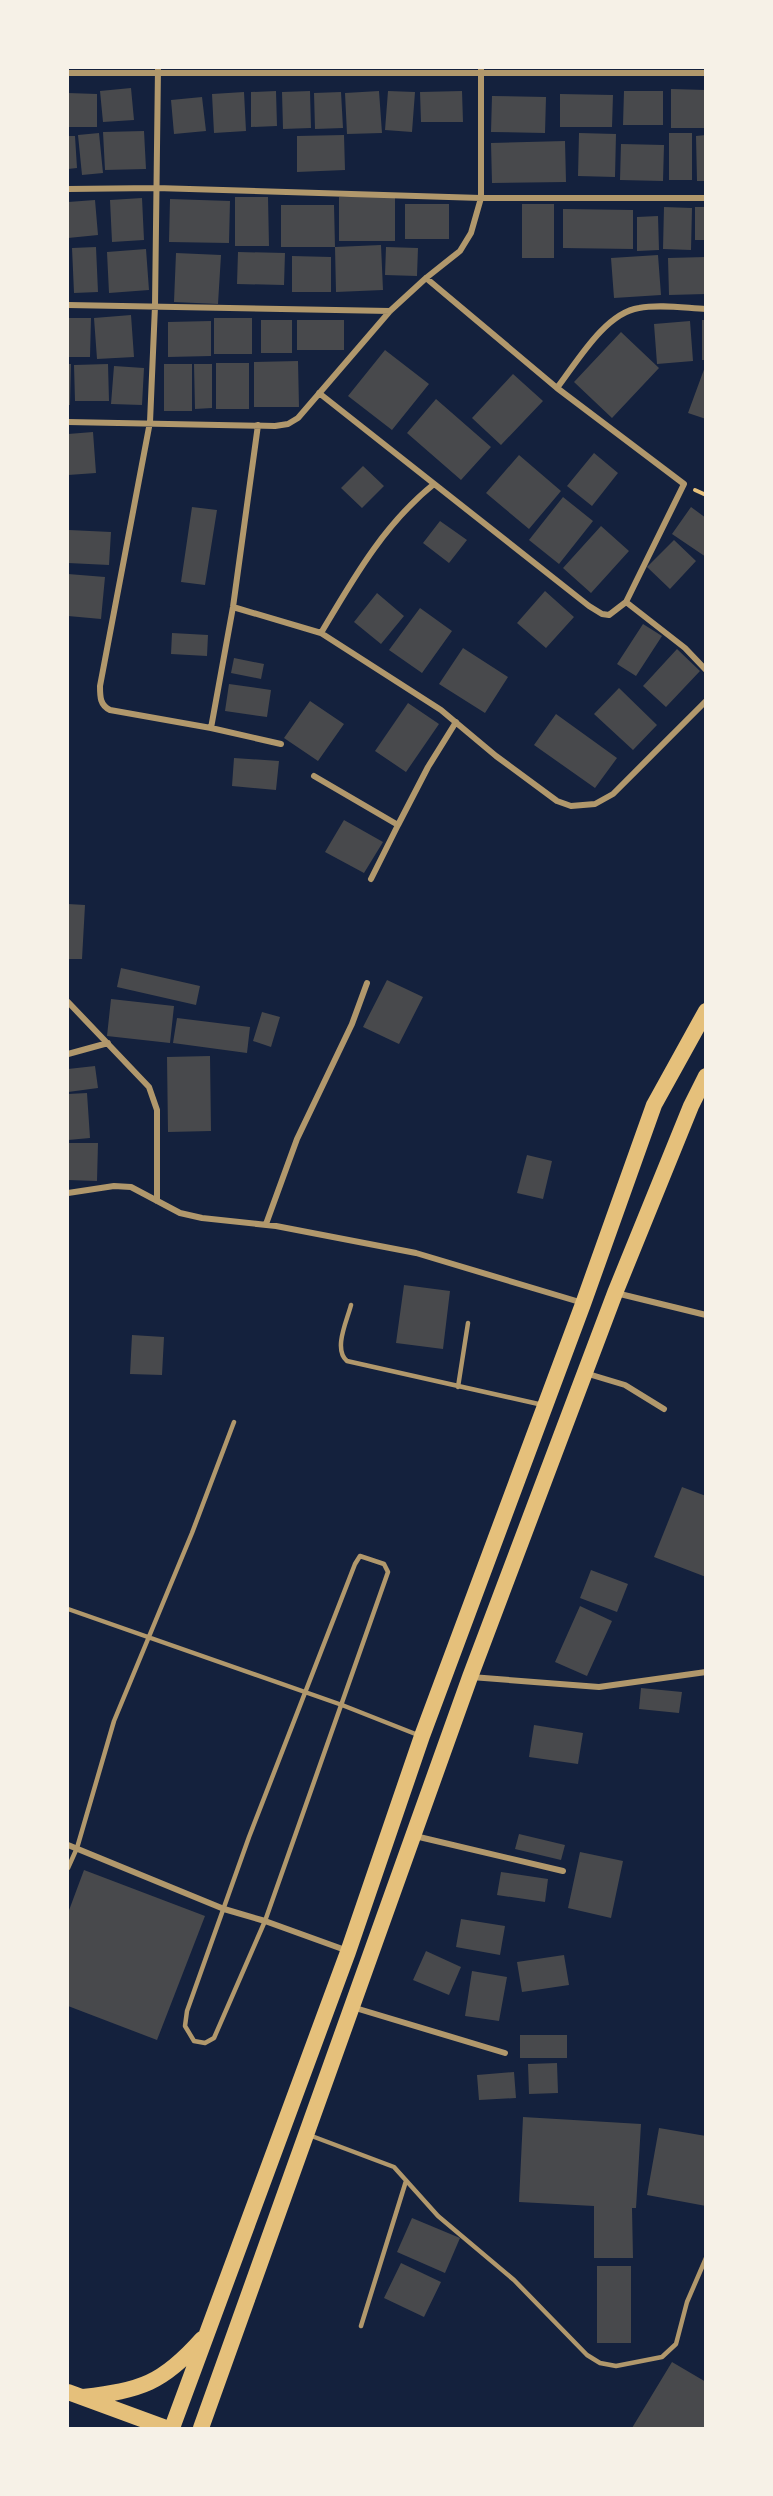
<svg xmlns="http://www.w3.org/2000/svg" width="773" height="2496" viewBox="0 0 773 2496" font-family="'Exo 2',sans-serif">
<rect width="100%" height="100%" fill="#14213d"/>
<path fill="#48494c" d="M131 88 134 120 103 122 100 91Z
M671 89 706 90V128H671Z
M276 91 277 126 251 127V92Z
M310 91 311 128 283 129 282 92Z
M379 91 382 133 347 134 345 93Z
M388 91 415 92 412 132 385 130Z
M462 91 463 122H421L420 92Z
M624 91H663V125H623Z
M244 92 246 131 214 133 212 94Z
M341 92 343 128 315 129 314 93Z
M68 93 97 94V127H68Z
M560 94 613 95 612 127H560Z
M492 96 546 97 545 133 491 132Z
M202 97 206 131 174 134 171 100Z
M144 131 146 169 105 170 103 132Z
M99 133 103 173 82 175 78 135Z
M579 133 616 134 615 177 578 176Z
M669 133H692V180H669Z
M344 135 345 170 297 172V136Z
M706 135V181H697L696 136Z
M68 136H75L77 168 68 169Z
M565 141 566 182 492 183 491 143Z
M621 144 664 145 663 181 620 180Z
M235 197H268L269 246H235Z
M339 197H395V241H339Z
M142 198 144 240 112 242 110 200Z
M170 199 230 201 229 243 169 242Z
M95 200 98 235 68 238V202Z
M405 204H449V239H405Z
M522 204H554V258H522Z
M281 205H334L335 247 381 245 383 290 336 292 335 247H281Z
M664 207 692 208 691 250 663 249Z
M695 207H706V240H695Z
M563 209 633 210V249L563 248Z
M658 216 659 250 637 251V217Z
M96 247 98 292 74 293 72 248Z
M386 247 418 248 417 276 385 275Z
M146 249 149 290 109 293 107 252Z
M238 252 285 253 284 285 237 284Z
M176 253 221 255 218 304 174 302Z
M658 255 661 295 614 298 611 258Z
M292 256 331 257V292H292Z
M706 257V294L669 295 668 258Z
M131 315 134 357 97 359 94 318Z
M69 318H91L90 357H69Z
M214 318H252V354H214Z
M261 320H292V353H261Z
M297 320H344V350H297Z
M702 320H706V360H702Z
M211 321V356L168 357V322Z
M690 321 693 361 657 364 654 324Z
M621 332 659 368 612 418 574 382Z
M385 350 429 384 392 430 348 396Z
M298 361 299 407H254V362Z
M216 363H249V409H216Z
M68 364H71L70 405H68Z
M108 364 109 401H75L74 365Z
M164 364H192V411H164Z
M194 364H212V408L195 409Z
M706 364V419L688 413Z
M114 366 144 368 142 405 111 404Z
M513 374 543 401 501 445 472 418Z
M436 399 491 447 461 480 407 433Z
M93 432 96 473 68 475V434Z
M594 453 618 473 592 506 567 486Z
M519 455 561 491 529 529 486 493Z
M363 466 384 486 362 508 341 488Z
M563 497 593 521 559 564 529 540Z
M192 507 217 510 205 585 181 582Z
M691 507 706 518V557L672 534Z
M440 521 467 540 449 563 423 543Z
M601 526 629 551 591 593 563 568Z
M69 530 111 532 109 565 68 563Z
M674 540 696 561 670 589 647 567Z
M68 574 105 577 101 619 68 616Z
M545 591 574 617 546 648 517 623Z
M377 593 404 616 381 644 354 622Z
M420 608 452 631 422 673 389 650Z
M643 624 662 636 636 676 617 664Z
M172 633 208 635 207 656 171 654Z
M463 648 508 677 485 713 439 684Z
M677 649 700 671 666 707 643 686Z
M234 658 264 664 261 679 231 673Z
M229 684 271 690 267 717 225 711Z
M619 688 657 725 633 750 594 714Z
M310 701 344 724 318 761 284 738Z
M408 703 439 724 406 772 375 751Z
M556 714 617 758 595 788 534 745Z
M234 758 279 761 276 790 232 786Z
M344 820 383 842 364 873 325 852Z
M68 904 85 905 82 959H68Z
M121 968 200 986 196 1005 117 987Z
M387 980 423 997 399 1044 363 1027Z
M111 999 174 1006 170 1043 107 1036Z
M262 1012 280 1017 271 1047 253 1041Z
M177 1018 250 1027 247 1053 173 1043Z
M210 1056 211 1131 168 1132 167 1057Z
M95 1066 98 1088 68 1092V1069Z
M87 1093 90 1138 68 1140V1094Z
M68 1143H98L97 1181 68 1180Z
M527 1155 552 1161 543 1199 517 1193Z
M404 1285 450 1291 443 1349 396 1343Z
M132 1335 164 1337 162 1375 130 1374Z
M682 1487 706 1496V1577L654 1557Z
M591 1570 628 1584 617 1612 580 1598Z
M580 1606 612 1621 587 1676 555 1662Z
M641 1688 682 1692 679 1713 639 1709Z
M534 1725 583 1733 578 1764 529 1757Z
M519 1834 565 1845 561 1860 515 1849Z
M580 1852 623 1861 611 1918 568 1908Z
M84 1870 205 1916 157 2040 68 2006V1913Z
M501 1872 548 1879 545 1902 497 1895Z
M461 1919 505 1926 500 1955 456 1947Z
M426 1951 461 1967 449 1995 413 1980Z
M564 1955 569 1985 522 1992 517 1962Z
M472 1971 507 1977 499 2021 465 2016Z
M520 2035H567V2058H520Z
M557 2063 558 2093 529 2094 528 2064Z
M514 2072 516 2098 479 2100 477 2075Z
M523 2117 641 2124 636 2208H632L633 2258H594V2206L519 2202Z
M659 2128 706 2136V2206L647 2195Z
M412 2218 460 2238 445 2273 397 2252Z
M401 2263 441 2282 424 2317 384 2298Z
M597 2266H631V2343H597Z
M672 2362 706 2382V2428H632Z"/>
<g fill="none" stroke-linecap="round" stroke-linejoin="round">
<path stroke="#e5c07b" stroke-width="4" d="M695 490 706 495"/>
<path stroke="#b1986c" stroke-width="4.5" d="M351 1305C347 1321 333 1349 347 1361L543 1405
M458 1387 468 1323
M360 1556 384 1564 388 1572 265 1921 214 2038 205 2043 194 2041 185 2026 187 2011 249 1837 355 1564Z
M68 1609 342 1705 418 1735
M68 1868 77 1848 114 1721 192 1533 234 1422
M309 2135 394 2167 438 2216 514 2280 587 2355 600 2363 616 2366 662 2357 676 2344 687 2302 706 2258
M361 2326 406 2181"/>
<path stroke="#b1986c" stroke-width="6" d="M158 68 155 306 150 422 100 686C100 697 100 705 110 710L211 728 281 744
M68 73H706
M68 189 156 188 481 198H706
M68 305 390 311
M557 388C577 362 605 313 639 308 660 304 685 308 706 309
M319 393 589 606 602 614 609 615 626 602 684 484 557 388 426 278
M68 422 275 426 288 424 298 418 390 311 426 278 460 251 471 233 481 198V68
M626 602 685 648 706 670
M233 607 321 633 441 710 496 756 557 801 571 806 595 804 613 794 706 701
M321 633C353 579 384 524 434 484
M211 728 233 607 258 425
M314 776 398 825 428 767 456 722
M371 879 398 825
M68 1002 149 1087 157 1110V1201
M68 1054 108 1043
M68 1193 114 1186 131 1187 180 1213 202 1218 276 1226 416 1253 583 1303
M266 1224 297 1139 352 1024 367 983
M616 1293 706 1315
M585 1373 625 1385 664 1409
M471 1677 599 1687 706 1672
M415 1836 563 1871
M68 1845 224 1909 265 1921 348 1951
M352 2007 505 2053"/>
<path stroke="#e5c07b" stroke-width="16" d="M68 2392 166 2428
M83 2397C141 2390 162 2384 202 2339
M172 2428 348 1952 422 1736 583 1304 654 1105 706 1011
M201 2428 470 1677 615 1293 691 1106 706 1076"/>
</g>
<rect width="773" height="2496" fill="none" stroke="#f6f1e7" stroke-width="138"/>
</svg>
